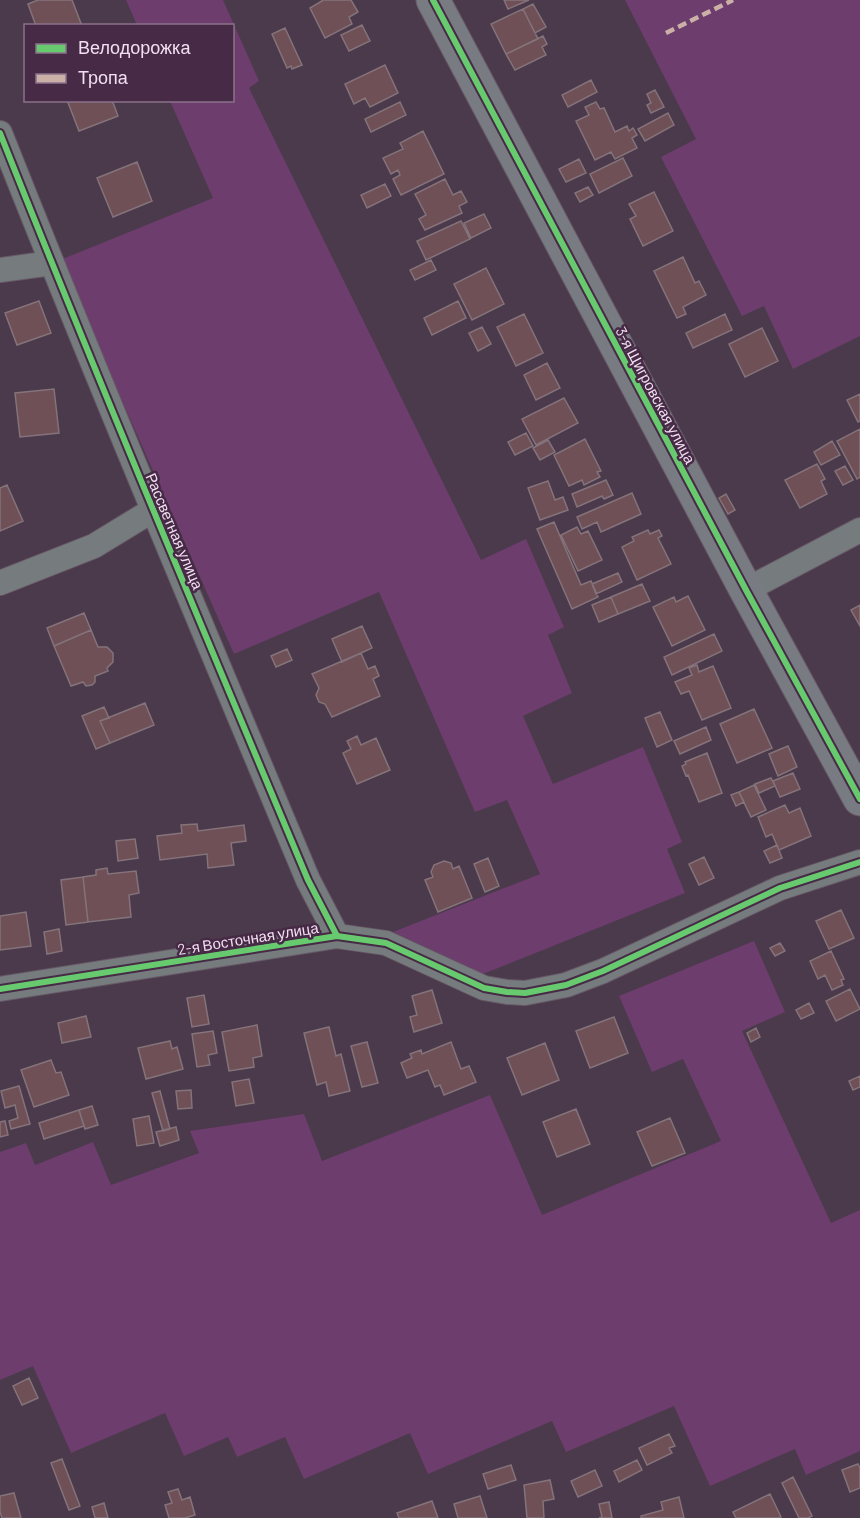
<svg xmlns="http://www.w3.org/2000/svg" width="860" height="1518" viewBox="0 0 860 1518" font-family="Barlow,sans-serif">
<rect width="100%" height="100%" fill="#4b3a4b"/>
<path fill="#6d3d6d" d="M126 0H223L259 81 249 88 481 560 526 539 564 627 548 635 572 693 523 716 553 784 643 747 682 842 667 849 685 893 483 974 393 932 540 874 507 800 475 812 379 592 234 654 60 260 213 198 170 101 232 100V26L137 25Z
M625 0H860V336L793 369 764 306 742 316 661 157 696 139Z
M754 941 785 1012 742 1031 831 1223 860 1210V1451L806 1475 795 1449 710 1486 674 1406 566 1452 552 1421 428 1474 410 1433 304 1479 285 1437 237 1457 228 1437 184 1456 165 1413 71 1453 33 1366 0 1380V1152L26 1143 35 1165 93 1142 111 1185 199 1153 190 1131 304 1114 322 1161 490 1095 542 1215 721 1141 683 1059 652 1072 619 996Z"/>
<path fill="#6f5057" stroke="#84737a" stroke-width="1.5" d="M38 0H72L82 26H36L28 4Z
M322 0H351L358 12 349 17 352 24 325 38 310 8 322 1Z
M504 0H529L508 9Z
M533 4 546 27 535 33 523 9Z
M523 9 538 39 506 54 491 24Z
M362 25 370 41 349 51 341 35Z
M285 28 302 65 292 69 291 66 287 68 272 34Z
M543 36 547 44 542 47 546 55 515 70 506 54Z
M385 65 398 93 370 107 365 98 354 104 345 84Z
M591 80 597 92 568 107 562 95Z
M655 90 664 107 651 113 647 105 651 103 647 94Z
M67 100H112L118 116 79 131Z
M400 102 406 115 371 132 365 119Z
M596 102 600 109 604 108 615 132 627 126 629 131 633 128 637 135 632 138 637 148 615 159 611 152 595 160 576 121 589 115 585 107Z
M668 113 674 125 645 141 638 129Z
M423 131 444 174 401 195 393 179 400 175 398 170 391 174 383 158 403 149 400 143Z
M623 158 632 176 599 193 590 174Z
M579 159 586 173 566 182 559 169Z
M137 162 152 201 113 217 97 178Z
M445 179 453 195 461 191 467 202 459 206 462 213 425 230 419 219 426 215 415 194Z
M385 184 391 196 367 208 361 195Z
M588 187 593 195 580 202 575 193Z
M654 192 673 231 643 246 630 219 636 216 629 204Z
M484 214 491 228 471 238 464 223Z
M461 221 470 239 426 260 417 241Z
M683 257 695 283 699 281 706 295 683 307 686 314 677 318 654 271Z
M431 260 436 270 415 280 410 270Z
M486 268 504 304 472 320 454 284Z
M39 301 51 333 17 345 5 313Z
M458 301 466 318 432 335 424 318Z
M524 314 543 353 516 366 497 327Z
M725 314 732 330 693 348 686 333Z
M482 327 491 344 478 351 469 333Z
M762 328 778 361 745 377 729 344Z
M547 363 560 388 536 400 524 375Z
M54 389 59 433 20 437 15 393Z
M860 394V421L858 422 847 400Z
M564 398 578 423 536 445 522 419Z
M860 429V477L857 479 837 441Z
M526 433 533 446 515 455 508 442Z
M585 439 601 471 597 472 600 477 584 485 582 480 569 486 554 455Z
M548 440 555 452 540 460 533 448Z
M832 441 840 455 821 465 814 452Z
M817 464 825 479 821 481 827 494 800 508 785 480Z
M845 466 853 480 843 485 835 471Z
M606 480 613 495 604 499 602 496 577 507 572 494Z
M548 481 555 500 563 497 568 510 540 520 528 488Z
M7 485 23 521 0 531V488Z
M632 493 641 514 601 532 597 522 582 529 577 517Z
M726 494 735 510 728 514 719 498Z
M554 522 581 585 591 581 598 597 572 609 537 529Z
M577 527 581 534 588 531 602 560 578 571 561 535Z
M648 530 650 534 659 530 662 536 658 538 671 564 637 580 622 547 634 541 632 537Z
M618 573 622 582 596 594 592 584Z
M642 584 650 601 618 614 611 597Z
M688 596 705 630 672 646 653 607 674 597 676 602Z
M611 597 618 614 599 622 592 605Z
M860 605V626L851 610Z
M84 613 91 630 54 646 47 628Z
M362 626 372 648 342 662 332 639Z
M91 630 98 647H107L113 653V662L107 668 108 671 95 676V682L92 685 86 686 83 682 71 686 54 646Z
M714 634 722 651 672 675 664 657Z
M287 649 292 660 276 667 271 656Z
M361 653 368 669 375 666 379 676 373 679 380 696 332 717 325 704 319 702 316 695 319 688 312 674Z
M697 665 699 672 713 666 731 708 702 720 689 691 681 694 675 682 692 675 689 668Z
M145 703 154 725 110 743 100 721Z
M104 707 109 718 100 721 110 743 96 749 82 716Z
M754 709 772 748 737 763 720 724Z
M660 712 672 740 657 747 645 718Z
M706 727 711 740 680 754 674 741Z
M357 736 361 745 376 738 390 770 357 784 343 753 351 749 347 741Z
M788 746 797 767 778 776 769 754Z
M707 753 722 793 699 802 688 775 686 776 682 766 686 764 685 762Z
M793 773 800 789 780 797 773 781Z
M771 778 775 786 759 793 755 784Z
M754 785 766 810 751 817 739 792Z
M739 792 744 802 736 806 731 795Z
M785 805 789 813 800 808 811 836 779 850 772 834 766 837 758 817Z
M197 824 198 831 244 825 246 841 231 843 234 865 208 868 207 854 160 860 157 836 182 833 181 825Z
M135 839 138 858 118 861 116 841Z
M777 845 782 858 770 863 764 851Z
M704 857 714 878 699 885 689 864Z
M488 858 499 886 485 892 474 864Z
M444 861 451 863 453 869 459 866 472 898 438 912 425 880 433 877 431 872 434 865Z
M107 868 108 874 136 871 139 893 129 895 131 917 88 922 83 877 96 875V870Z
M83 877 88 922 66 925 61 880Z
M841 910 854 938 829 949 816 921Z
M26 912 31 946 0 950V916Z
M59 929 62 951 47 954 44 932Z
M780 943 785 951 775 956 770 948Z
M831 951 844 979 841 980 843 985 832 990 825 975 818 979 810 961Z
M850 989 860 1009 836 1021 826 1001Z
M432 990 442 1023 414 1032 410 1017 417 1015 412 996Z
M204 995 209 1024 192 1027 187 998Z
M809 1003 814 1013 801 1019 796 1010Z
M86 1016 91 1037 62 1043 58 1023Z
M614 1017 628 1053 590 1068 576 1031Z
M257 1025 262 1056 253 1058 254 1067 229 1071 222 1032Z
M329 1027 336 1056 341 1054 350 1091 329 1096 326 1082 317 1085 304 1033Z
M756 1028 760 1037 751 1042 747 1033Z
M213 1031 217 1053 208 1055 210 1065 197 1067 192 1034Z
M170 1041 172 1049 177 1047 183 1069 146 1079 138 1048Z
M367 1042 378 1083 362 1087 351 1046Z
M451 1042 461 1069 469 1066 476 1082 444 1095 440 1085 435 1087 428 1070 407 1078 401 1063 412 1058 410 1054 421 1050 422 1054Z
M545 1043 559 1080 522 1095 507 1058Z
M51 1060 56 1073 61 1072 69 1095 34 1107 21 1070Z
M860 1076V1087L853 1090 849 1081Z
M249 1079 254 1103 236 1106 232 1082Z
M19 1086 30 1124 11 1129 9 1121 18 1118 15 1105 5 1108 1 1091Z
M191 1090 192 1108 178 1109 176 1091Z
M160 1091 170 1129 163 1131 152 1093Z
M92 1106 98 1125 85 1129 79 1110Z
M576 1109 590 1144 557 1157 543 1122Z
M79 1110 84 1126 44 1139 39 1123Z
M149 1116 154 1143 137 1146 133 1119Z
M670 1118 685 1153 652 1166 637 1132Z
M5 1121 8 1135 0 1137V1122Z
M176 1127 179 1140 160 1146 156 1132Z
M29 1378 38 1398 22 1405 13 1386Z
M669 1434 675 1446 669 1448 672 1453 647 1465 639 1448Z
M62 1459 80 1506 69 1510 51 1463Z
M637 1460 642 1470 619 1482 614 1471Z
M858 1464 860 1468V1488L850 1492 842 1470Z
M511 1465 516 1480 488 1489 483 1474Z
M595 1470 602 1486 578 1497 571 1481Z
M793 1477 812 1516 808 1518H799L782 1483Z
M550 1480 554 1499 543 1501 544 1518H527L524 1485Z
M178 1489 182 1500 190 1497 195 1515 185 1518H169L165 1505 172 1503 168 1492Z
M14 1493 21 1518H2L0 1512V1496Z
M770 1494 781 1517 778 1518H736L733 1512Z
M480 1496 487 1518H458L454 1504Z
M679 1497 684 1518H641V1516L663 1510 661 1502Z
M432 1501 438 1518H399L397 1513Z
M609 1502 612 1518H599L602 1517 599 1504Z
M104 1503 108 1518H95L92 1507Z"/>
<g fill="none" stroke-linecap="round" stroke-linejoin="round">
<defs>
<path id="street" d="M0 133C99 383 204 632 308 880L337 936
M0 270 52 263
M0 583 94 546 153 510
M746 590 860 530
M0 989 337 936 386 943 484 988 507 992 525 993 566 985 603 971 780 888 860 862"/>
<path id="secondary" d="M433 0 746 590 860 799"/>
</defs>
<use href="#street" stroke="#675967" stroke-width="26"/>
<use href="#secondary" stroke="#675967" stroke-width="35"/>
<use href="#street" stroke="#767b7e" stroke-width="24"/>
<use href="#secondary" stroke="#797b82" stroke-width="33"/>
<path stroke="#cab0a6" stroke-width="4.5" stroke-dasharray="9 4.5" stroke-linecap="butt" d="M666 33 733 0"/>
<defs>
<path id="cycleway" d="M433 0 746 590 860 799
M0 133C99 383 204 632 308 880L337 936
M0 989 337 936 386 943 484 988 507 992 525 993 566 985 603 971 780 888 860 862"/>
</defs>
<use href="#cycleway" stroke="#462a46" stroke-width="10"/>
<use href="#cycleway" stroke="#67ca6e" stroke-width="6"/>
</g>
<g text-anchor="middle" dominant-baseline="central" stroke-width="5" stroke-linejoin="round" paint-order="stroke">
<g font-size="15" fill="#f2dff1" stroke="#462a46">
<text transform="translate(656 395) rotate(62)">3-я Щигровская улица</text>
<text transform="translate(175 531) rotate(67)">Рассветная улица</text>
<text transform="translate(248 938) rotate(-9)">2-я Восточная улица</text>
</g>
</g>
<rect x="24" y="24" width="210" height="78" fill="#462a46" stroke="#8b728a" stroke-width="1.5"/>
<rect x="36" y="44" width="30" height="9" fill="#67ca6e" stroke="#8b728a" stroke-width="1.5"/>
<text x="78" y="54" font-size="18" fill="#f2dff1">Велодорожка</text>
<rect x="36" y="74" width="30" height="9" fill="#cab0a6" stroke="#8b728a" stroke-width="1.5"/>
<text x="78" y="84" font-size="18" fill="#f2dff1">Тропа</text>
</svg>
